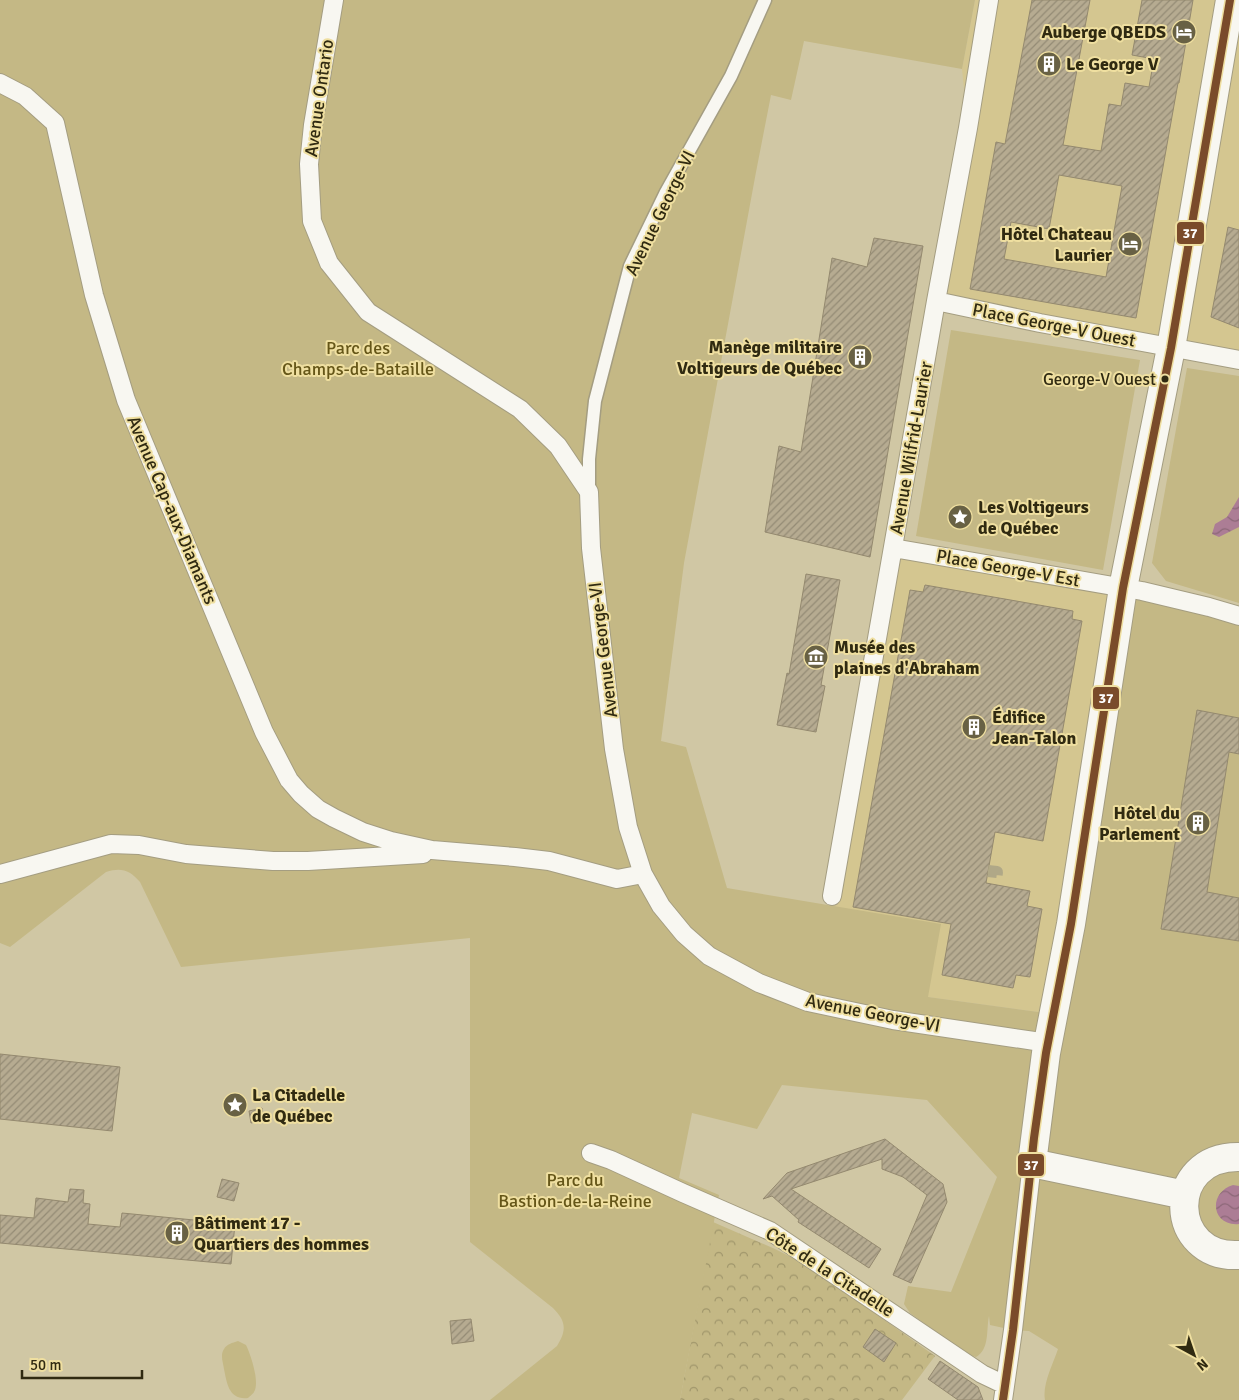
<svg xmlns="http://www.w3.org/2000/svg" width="1239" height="1400" viewBox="0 0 1239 1400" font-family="Signika,sans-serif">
<defs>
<pattern id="forest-crowns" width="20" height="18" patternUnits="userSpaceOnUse" patternTransform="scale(1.25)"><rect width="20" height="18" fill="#c4b885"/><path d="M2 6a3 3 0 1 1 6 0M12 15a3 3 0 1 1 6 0" fill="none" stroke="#a0966b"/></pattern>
<pattern id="water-waves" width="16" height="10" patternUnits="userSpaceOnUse" patternTransform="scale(1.25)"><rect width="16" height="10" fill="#ac7d95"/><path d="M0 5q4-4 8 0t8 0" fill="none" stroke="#8c6778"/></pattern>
<pattern id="building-hatch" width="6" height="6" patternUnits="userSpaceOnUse" patternTransform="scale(1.25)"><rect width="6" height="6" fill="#b6ab91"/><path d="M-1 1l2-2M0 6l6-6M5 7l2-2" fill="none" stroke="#948b75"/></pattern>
</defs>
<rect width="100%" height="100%" fill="#d0c7a4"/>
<path fill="#d4c690" d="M975 0H1239V360L936 301 968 128 962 69Z
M893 548 1123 588 1053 1014 928 997 831 904Z"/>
<path fill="url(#forest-crowns)" d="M713 1222 775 1249 807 1265 935 1356 902 1400H680Z"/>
<path fill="#c4b885" d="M0 0H975L962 69 804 41 791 100 771 95 756 172 684 563 661 741 686 747 727 888 941 924 928 997 1053 1014 1123 588 1239 618V1400H1045C1042 1385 1053 1364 1058 1349L1029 1331 1013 1330 990 1325 989 1316C986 1330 990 1349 976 1357L967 1354 910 1313 904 1304 908 1286 951 1292 997 1177 927 1100 782 1085 757 1129 692 1113 679 1178 719 1195 680 1400H490L557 1346C567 1330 566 1321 553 1308L470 1242V938L181 967 140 882C130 870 121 867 106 872L10 947 0 943Z
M951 330 1140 360 1103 570 916 536Z
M1187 368 1239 376V603L1166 581 1152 563Z
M238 1341 246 1345C251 1355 260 1383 254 1392 254 1393 249 1397 248 1398 229 1400 227 1384 224 1369 223 1362 220 1355 224 1349 227 1344 232 1343 238 1341Z"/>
<path fill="url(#water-waves)" d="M1239 497V527L1219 537 1212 534 1215 524 1227 517Z
M1233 1185 1239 1186V1224C1212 1227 1207 1193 1233 1185Z"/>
<path fill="url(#building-hatch)" stroke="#94896f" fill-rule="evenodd" d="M1032 0H1090L1063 145 1101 151 1109 104 1121 106 1125 83 1149 87 1154 59 1132 55 1142 0H1193L1179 83H1178L1136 318 970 289 996 142 1005 144ZM1059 175 1122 186 1106 277 1004 259 1011 222 1049 229Z
M1228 227 1239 230V328L1211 317Z
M874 238 923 246 870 557 765 532 779 446 801 452 832 258 867 267Z
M806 574 840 580 821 685 825 686 816 732 777 725 787 673 789 674Z
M925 585 1073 611 1072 619 1082 621 1043 841 995 832 986 883 1030 891 1027 906 1042 909 1030 977 1016 975 1013 988 942 975 951 924 853 907 910 590 923 592Z
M1197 710 1239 718V754L1229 752 1207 892 1239 898V941L1161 929Z
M0 1054 120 1067 112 1131 0 1119Z
M262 1108 264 1120 251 1123 249 1111Z
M885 1139 943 1184 947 1202 911 1283 893 1275 927 1195 903 1177 882 1169V1159L791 1189 881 1249 869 1268 798 1222 799 1220 772 1196 763 1199 787 1173Z
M222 1179 239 1183 234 1201 217 1197Z
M70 1189 84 1190 83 1203 90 1204 88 1224 120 1227 122 1213 235 1224 231 1264 0 1243V1215L34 1218 36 1198 68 1202Z
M471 1319 474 1341 452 1344 450 1321Z
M875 1329 896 1343 884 1362 863 1347Z
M940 1361 978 1387 983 1400H958L928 1379Z"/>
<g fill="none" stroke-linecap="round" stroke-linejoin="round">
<path stroke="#b0a887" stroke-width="12" stroke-dasharray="12 6" stroke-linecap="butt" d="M988 871 997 872 996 880"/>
<defs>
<path id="pedestrian" d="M589 492V459L595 401 630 266 665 194 731 76 765 0"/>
<path id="minor" d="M334 0 313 125 309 164 312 221 329 263 368 312 520 409 558 446 589 492 591 548 614 749 628 827 643 874 661 906 684 934 709 956 759 983 808 1002 893 1020 1048 1043
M0 83 25 96 55 123 94 295 126 400 264 732 289 780 301 794 318 809 334 818 363 832 391 841 432 850 515 857 549 861 617 879 643 874
M936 301 1040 323 1239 360
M893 548 1142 591 1209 607 1239 616
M0 874 111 844 139 845 186 854 273 861H308L423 854
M832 896 936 301 968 128 989 0
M591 1153 611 1160 683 1193 770 1231 982 1374 1005 1385
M1003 1400 1013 1330 1032 1163"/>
<path id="primary" d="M1239 1157C1164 1156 1168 1259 1239 1255
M1185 1195 1032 1163 1046 1053 1071 924 1123 588 1171 348 1230 0"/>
</defs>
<use href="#pedestrian" stroke="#a49d81" stroke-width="15"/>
<use href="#minor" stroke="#a49d81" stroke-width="20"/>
<use href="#primary" stroke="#a49d81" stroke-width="30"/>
<use href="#pedestrian" stroke="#f8f7f1" stroke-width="12"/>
<use href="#minor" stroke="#f8f7f1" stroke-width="18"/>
<use href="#primary" stroke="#f8f7f1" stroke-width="28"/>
<defs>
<path id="bus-1" d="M1003 1400 1013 1330 1034 1138 1046 1053 1071 924 1123 588 1171 348 1230 0"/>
</defs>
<use href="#bus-1" stroke="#efdfa0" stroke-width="11"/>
<use href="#bus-1" stroke="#7a4b2a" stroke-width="8"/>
</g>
<defs>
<symbol id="hotel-disc" viewBox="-11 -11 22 22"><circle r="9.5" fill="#686144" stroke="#efdfa0"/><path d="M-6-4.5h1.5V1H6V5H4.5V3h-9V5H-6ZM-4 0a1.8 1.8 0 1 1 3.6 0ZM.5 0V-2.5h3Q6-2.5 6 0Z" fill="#fff"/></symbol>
<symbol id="building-disc" viewBox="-11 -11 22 22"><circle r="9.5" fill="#686144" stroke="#efdfa0"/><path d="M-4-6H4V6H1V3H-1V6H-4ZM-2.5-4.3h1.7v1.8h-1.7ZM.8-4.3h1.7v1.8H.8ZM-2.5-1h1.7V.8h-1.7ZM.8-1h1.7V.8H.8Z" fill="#fff"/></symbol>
<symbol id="sight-disc" viewBox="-11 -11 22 22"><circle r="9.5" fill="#686144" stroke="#efdfa0"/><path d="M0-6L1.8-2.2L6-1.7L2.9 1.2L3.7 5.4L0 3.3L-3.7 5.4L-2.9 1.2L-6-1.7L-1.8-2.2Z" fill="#fff"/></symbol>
<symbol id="museum-disc" viewBox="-11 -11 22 22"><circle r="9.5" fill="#686144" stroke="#efdfa0"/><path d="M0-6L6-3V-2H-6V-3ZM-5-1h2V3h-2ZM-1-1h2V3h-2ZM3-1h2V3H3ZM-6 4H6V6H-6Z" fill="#fff"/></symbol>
</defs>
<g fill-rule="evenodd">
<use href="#hotel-disc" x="1170" y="18" width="28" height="28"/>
<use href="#building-disc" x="1035" y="50" width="28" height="28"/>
<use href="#hotel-disc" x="1116" y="230" width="28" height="28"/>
<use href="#building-disc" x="846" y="343" width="28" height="28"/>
<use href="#sight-disc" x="946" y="503" width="28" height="28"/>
<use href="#museum-disc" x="802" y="643" width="28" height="28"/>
<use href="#building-disc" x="960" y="713" width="28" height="28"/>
<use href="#building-disc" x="1184" y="809" width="28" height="28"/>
<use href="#sight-disc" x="221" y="1091" width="28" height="28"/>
<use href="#building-disc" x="163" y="1219" width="28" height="28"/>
</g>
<circle fill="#302a11" stroke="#efdfa0" stroke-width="2" cx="1165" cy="379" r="4.5"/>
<g text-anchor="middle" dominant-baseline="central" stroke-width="4" stroke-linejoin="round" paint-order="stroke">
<g font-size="17" fill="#302a11" stroke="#efdfa0" text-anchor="end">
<text x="1156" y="379">George-V Ouest</text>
</g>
<g font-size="18" font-weight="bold" fill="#302a11" stroke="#efdfa0" text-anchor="start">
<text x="1166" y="32" text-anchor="end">Auberge QBEDS</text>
<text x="1066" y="64">Le George V</text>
<text x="1112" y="234" text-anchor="end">Hôtel Chateau<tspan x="1112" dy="21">Laurier</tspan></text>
<text x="842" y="347" text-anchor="end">Manège militaire<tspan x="842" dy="21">Voltigeurs de Québec</tspan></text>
<text x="978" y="507">Les Voltigeurs<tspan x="978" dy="21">de Québec</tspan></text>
<text x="834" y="647">Musée des<tspan x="834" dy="21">plaines d'Abraham</tspan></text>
<text x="992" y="717">Édifice<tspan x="992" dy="21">Jean-Talon</tspan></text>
<text x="1180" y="813" text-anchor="end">Hôtel du<tspan x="1180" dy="21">Parlement</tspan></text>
<text x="252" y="1095">La Citadelle<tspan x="252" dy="21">de Québec</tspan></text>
<text x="194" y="1223">Bâtiment 17 -<tspan x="194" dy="21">Quartiers des hommes</tspan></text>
</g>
<g font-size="18" fill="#302a11" stroke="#efdfa0">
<text transform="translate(319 98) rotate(-82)">Avenue Ontario</text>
<text transform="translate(660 213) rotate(-64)">Avenue George-VI</text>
<text transform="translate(1054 325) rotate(11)">Place George-V Ouest</text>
<text transform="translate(911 448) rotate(-80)">Avenue Wilfrid-Laurier</text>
<text transform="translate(172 510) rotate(67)">Avenue Cap-aux-Diamants</text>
<text transform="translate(1008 568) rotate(10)">Place George-V Est</text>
<text transform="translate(603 650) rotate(-97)">Avenue George-VI</text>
<text transform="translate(873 1013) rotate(11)">Avenue George-VI</text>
<text transform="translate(830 1272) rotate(33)">Côte de la Citadelle</text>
</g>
<g font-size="18" fill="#655618" stroke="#efdfa0">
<text x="358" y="348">Parc des<tspan x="358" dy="21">Champs-de-Bataille</tspan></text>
<text x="575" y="1180">Parc du<tspan x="575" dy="21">Bastion-de-la-Reine</tspan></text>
</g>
</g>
<g stroke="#efdfa0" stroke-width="2">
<rect x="1176" y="221" width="29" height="24" rx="5" fill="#7a4b2a"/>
<rect x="1092" y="686" width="28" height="24" rx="5" fill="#7a4b2a"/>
<rect x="1017" y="1153" width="28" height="24" rx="5" fill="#7a4b2a"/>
</g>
<g font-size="14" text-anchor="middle" font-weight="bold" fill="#fff">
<text x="1190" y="238">37</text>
<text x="1106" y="703">37</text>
<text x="1031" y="1170">37</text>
</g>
<g transform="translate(1194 1355) rotate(140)" stroke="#efdfa0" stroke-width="4" paint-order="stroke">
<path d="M0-4L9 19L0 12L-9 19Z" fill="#302a11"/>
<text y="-8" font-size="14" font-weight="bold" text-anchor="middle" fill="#302a11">N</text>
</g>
<path d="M22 1370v8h120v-8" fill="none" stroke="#302a11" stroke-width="2.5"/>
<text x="30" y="1370" font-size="15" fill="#302a11" stroke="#efdfa0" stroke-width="4" paint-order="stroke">50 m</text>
</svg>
